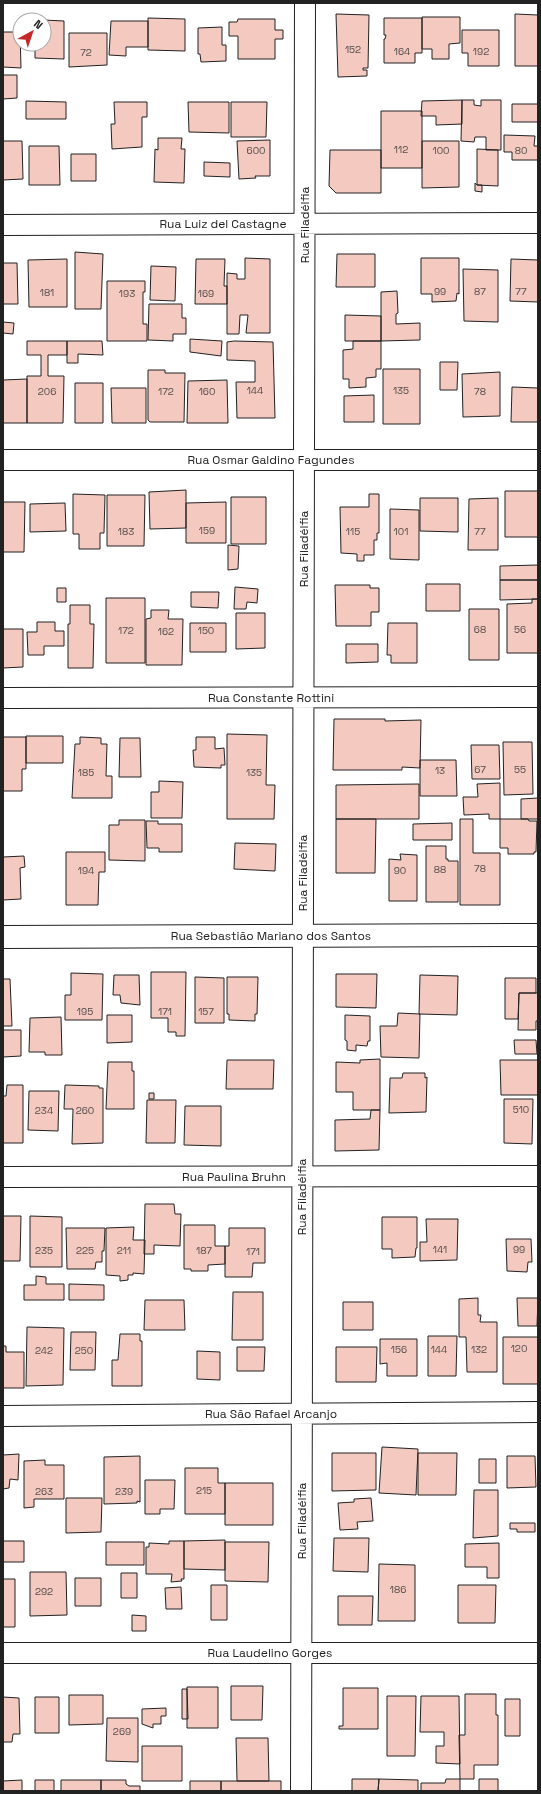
<svg xmlns="http://www.w3.org/2000/svg" width="541" height="1794" viewBox="0 0 541 1794" font-family="'Space Grotesk',sans-serif">
<rect width="100%" height="100%" fill="#fff"/>
<path fill="#f3c9c0" stroke="#222" d="M336 14 369 15 368 68H363V70H367V76L338 77Z
M515 14 538 15V66H515Z
M422 17H460V43L449 44V59H432V49H422Z
M148 18 185 19V51L148 50Z
M384 18H422V53H415V63H384V39H385L386 35H384Z
M238 19H275V30H283V39H275V59H238V36H229V22H237Z
M44 20 64 21V59L35 58V44H44Z
M111 21H148V47H126V56L109 55Z
M222 27V45H226V61L201 62 200 54H198V28Z
M462 30H499V66H468V53H462Z
M3 32H20L21 68 3 67Z
M69 33H107V65L69 67Z
M3 75H17V98L3 99Z
M462 100H474V105L481 106V100H501V150H486V137H475L474 142 461 141Z
M462 100V124L436 125V116H421L422 101Z
M26 101 66 102V119H26Z
M114 102H147V117H142V147L112 149 111 124H115Z
M188 102H229V133L189 132Z
M231 102H267L266 137H231Z
M512 104H538V122H512Z
M381 111H422V168H381Z
M504 135 535 136 534 146H538V160H512V152H504Z
M158 138H182L181 149H185L184 183 154 182 155 149 158 150Z
M270 140V176H255L256 178 239 179 237 141Z
M3 141H22L23 179 3 180Z
M422 141H459V187L422 188Z
M29 146H59L60 185H29Z
M477 149 498 150V186L477 185Z
M330 150H381V193H336L329 186Z
M71 154H96V181H71Z
M204 162 230 163V177L204 176Z
M475 183 477 185H482V192L475 191Z
M75 252 103 254 101 309H75Z
M337 254H375V287H336Z
M245 258 270 259V333H246L248 315H240L239 334H227V273L237 274V279H245Z
M421 258H459V294L457 293 456 301 432 302V294H421Z
M67 259V307H29L28 260Z
M196 259H225L224 286H227V304H195Z
M511 259 538 260V302L510 301Z
M3 263H17L18 304H3Z
M151 266 176 267 175 301 150 300Z
M463 269 498 270V322L464 321Z
M107 281H145V292H143V324H147V341H107Z
M397 291 398 313 396 314V324L420 323V340L381 341V292Z
M149 304H182V318H186V334H173V341L148 340Z
M345 315 381 316V341H345Z
M3 322 14 323 13 334 3 333Z
M190 339 222 341 221 356 190 352Z
M27 341H67V355H48V376H64L63 423H27V376H41V355H27Z
M67 341H102L103 355 78 354V363H67Z
M234 341 273 342 275 418H237L236 382H255V361L227 360V342Z
M353 341H381V369H376V377L366 378V387L349 388V379H343V350L353 349Z
M440 362H458L457 390H440Z
M383 369H420V424H383Z
M148 370H165V373H185L184 422H150L148 420Z
M500 372V416L463 417 462 374Z
M27 379V423H3V380Z
M227 380 228 423H187L188 381Z
M75 383H103V423H75Z
M512 387 538 388V422H511Z
M111 388H146V423H112Z
M374 395V422H344V396Z
M186 490V528L150 529 149 492Z
M505 491H538V537H505Z
M73 494 105 495 104 533H100V549H79V534H73Z
M369 494H379V533H377V540H374V555H364V561H357V554L341 553 340 507H369Z
M107 495H145L144 546H107Z
M231 497H266V544H231Z
M420 498H458V532L420 531Z
M498 498V550H468L469 499Z
M3 502H25L24 552H3Z
M226 502V543H186V503Z
M65 503 66 531 30 532V504Z
M390 509 419 510V560L390 559Z
M228 545 239 546 238 569 228 570Z
M538 565V580H500V566Z
M500 580H538V599L500 600Z
M426 584H460V611H426Z
M335 585H370V588H379V612H371V626H336Z
M235 587 258 589 257 603 247 602 246 609H234Z
M57 588H66V602H57Z
M191 592H219L218 608 191 607Z
M106 598H145V663H106Z
M532 599H538V653H507V604L532 603Z
M70 605H90V624H94L93 668H68V624H70Z
M469 609H499V660H469Z
M151 610H169L168 619H183L182 665H146V619L151 618Z
M236 613H265V648L236 649Z
M37 622H55V631H64V646H44V655H28L27 632H37Z
M190 623H226V652H190Z
M388 623H417V663H391V655H387Z
M3 629H23V667L3 668Z
M346 644H378V662L346 663Z
M334 719H385V721L421 720 420 768 402 767V770H333Z
M227 734 267 735 266 785H275L274 819H227Z
M26 736H63V763H26Z
M3 737H26V769H22V791H3Z
M80 737 101 738V744H107L106 776H112V798H72L75 744H80Z
M196 737H215V749L224 748 225 765H221V768L194 767 193 750H196Z
M120 738H140L141 777H119Z
M503 742H532L533 794 504 795Z
M471 745H499L500 779H472Z
M420 760H456L457 796H420Z
M159 781 183 782 182 818H151V792H159Z
M500 783V819H489V814L464 815 463 797H478L477 784Z
M419 784V819H336V785Z
M538 798V819H521V799Z
M336 819H376L375 873H336Z
M460 819H473V853H500V905H460Z
M500 819H528L529 821H537L536 852H534V854H508V848H500Z
M119 820H145V861L109 860V825H119Z
M146 821H158V824H182V852H159V848H147Z
M452 823V840H413V824Z
M235 843 276 844 275 871 234 869Z
M426 846H446V859H448V861H458V902H426Z
M66 852H105V872H99L98 905H66Z
M400 854 417 855V901H389V859L401 860Z
M24 856 25 867 20 868 21 899 3 900V857Z
M151 972H186L185 1036H176V1032H168V1018H151Z
M71 973 103 974 102 1020H65V995H71Z
M336 974H377L376 1008 336 1007Z
M114 975H139L140 1005 121 1003 120 995H113Z
M420 975 458 976 457 1015 419 1014Z
M195 977 224 978V1023H195Z
M227 977H258L257 1014H255V1021L229 1020V1014H227Z
M505 978H536V993H519L518 1019H505Z
M3 979H10L12 1026H3Z
M519 993H538V1021H536V1030H518Z
M398 1013 420 1014 419 1058 381 1057 380 1026H397Z
M107 1015H132V1042L107 1043Z
M345 1015 370 1016V1041H368L367 1046 356 1045V1051L347 1050V1041L345 1040Z
M61 1017 62 1055H45V1052H29L30 1018Z
M3 1030H21V1056L3 1057Z
M514 1040H536L537 1054H515Z
M380 1059V1110H353V1092H336V1062L360 1063V1060Z
M227 1060H274L273 1089H226Z
M500 1060H538V1095H501Z
M108 1062H132V1071H134V1109H106Z
M403 1073H425V1078L427 1077 426 1112 389 1113 390 1078H402Z
M7 1085H23V1143H3V1096H6Z
M65 1085 99 1086V1088H103V1143L72 1144 73 1109H64Z
M29 1091H59L58 1131 28 1130Z
M149 1093H154V1099H149Z
M504 1099H533L532 1144 504 1143Z
M147 1100H176L175 1143H146Z
M185 1106H221V1146L184 1145Z
M371 1110H380L379 1150 335 1151V1120L370 1119Z
M145 1204H174L175 1214H181L180 1246 154 1245V1254H144Z
M3 1216H21L20 1261H3Z
M30 1216 62 1217V1267H30Z
M382 1217H417V1248H416L415 1257 392 1258V1249H382Z
M426 1219H458L457 1260 420 1261V1242H427Z
M184 1225H215V1246H225V1264L208 1265V1271H191V1269H184Z
M134 1227 133 1240H145L144 1274 133 1273V1275H128V1280L120 1281V1276L106 1275V1228Z
M66 1228H105L104 1251H102V1262H96L95 1269H67Z
M229 1228H265V1263H253L252 1277H225V1246H229Z
M506 1239H531L532 1262H528L527 1272 507 1271Z
M36 1276 46 1277V1284H64V1300H24V1285H36Z
M69 1284 104 1285V1300H69Z
M233 1292H263V1340H232Z
M478 1298V1315H481L480 1322H497V1372H467L466 1337H459V1299Z
M517 1298H538L537 1326H518Z
M145 1300H184L185 1330H144Z
M343 1302H373V1330H343Z
M27 1327 64 1328 63 1385 26 1386Z
M71 1332H96L95 1370H70Z
M120 1334H140V1341H142V1386H112V1360H118Z
M428 1336H457L456 1376H428Z
M503 1337H538V1384H503Z
M380 1339H417V1376H387V1363L380 1364Z
M3 1346H6V1352H24V1388H3Z
M237 1347H265L264 1371H237Z
M336 1347H377L376 1382H336Z
M197 1351 220 1352V1380L197 1379Z
M382 1447 418 1449 416 1495 379 1493Z
M332 1453H376V1490L332 1491Z
M418 1453H457L456 1495H418Z
M19 1454 18 1480 10 1479 9 1488 3 1489V1455Z
M140 1456V1502L137 1501V1503L104 1504V1457Z
M507 1456H535L536 1487 507 1488Z
M479 1459H496V1483H479Z
M45 1460V1465H64V1499H34V1507L24 1508V1461Z
M185 1468H218V1483H225V1514H185Z
M145 1480H175L174 1509H160V1514H145Z
M225 1483H273V1525H225Z
M474 1490H498V1536L473 1538Z
M66 1498H102L101 1532 66 1533Z
M371 1498 373 1521 357 1522 358 1529 340 1530 338 1503 354 1502V1499Z
M510 1523H535V1532H517V1529H510Z
M334 1538H369L368 1572 333 1571Z
M225 1540V1570L184 1569V1541Z
M3 1541H24V1562H3Z
M169 1541H184V1579H181L182 1581 171 1582 172 1574H146V1547H149V1543L169 1544Z
M106 1542H144V1565H106Z
M225 1542H269L268 1582 225 1581Z
M499 1543V1578H487V1567H465V1544Z
M379 1564 415 1565V1621H378Z
M30 1572H66L67 1615 30 1616Z
M121 1573H137V1598H121Z
M75 1578H101V1606H75Z
M3 1579H15V1627H3Z
M211 1585H227V1620H211Z
M458 1585H496L495 1623H458Z
M181 1587 182 1609H166L165 1588Z
M338 1596H373L372 1625H338Z
M132 1615 146 1616V1631H132Z
M231 1686H263L262 1720H231Z
M187 1687H218V1728H187Z
M343 1688H378V1729H339V1726H343Z
M182 1689H187L188 1719H182Z
M465 1694H496V1715H498V1765H474V1779H460L459 1735H465Z
M69 1695H103V1724L69 1725Z
M387 1696H416L415 1756H387Z
M421 1696H459L460 1764 436 1763V1746H444V1732H420Z
M3 1697 19 1698 20 1734H13L12 1742H3Z
M35 1697H59V1733H35Z
M505 1699H520V1736H505Z
M166 1708V1716H161V1724H153V1728L142 1724V1709Z
M107 1718H138V1762L106 1761Z
M236 1738H268L269 1781H237Z
M142 1746H182V1781H142Z
M352 1779H379L378 1791H352Z
M379 1779 418 1780V1791H378Z
M446 1779H460V1791H421V1783H445Z
M479 1779H498V1791H479Z
M22 1780V1791H3V1781Z
M35 1780H54V1791H35Z
M61 1780H101V1791H61Z
M101 1780H126V1784L129 1786H140V1791H101Z
M190 1781H221V1791H190Z
M221 1781H281V1791H221Z"/>
<g fill="none" stroke-linecap="round" stroke-linejoin="round">
<defs>
<path id="minor" d="M3 225 538 223
M3 460H538
M3 698 538 697
M3 1177 538 1176
M3 1416 538 1412
M3 1653H538
M301 1791 305 3"/>
<path id="tertiary" d="M3 937 538 935"/>
</defs>
<use href="#minor" stroke="#222" stroke-width="22"/>
<use href="#tertiary" stroke="#222" stroke-width="24"/>
<use href="#minor" stroke="#fff" stroke-width="20"/>
<use href="#tertiary" stroke="#fff" stroke-width="22"/>
</g>
<g text-anchor="middle" dominant-baseline="central" stroke-width="3" stroke-linejoin="round" paint-order="stroke">
<g font-size="10" fill="#564c4a">
<text x="353" y="49">152</text>
<text x="402" y="51">164</text>
<text x="481" y="51">192</text>
<text x="86" y="52">72</text>
<text x="401" y="149">112</text>
<text x="256" y="150">600</text>
<text x="441" y="150">100</text>
<text x="521" y="150">80</text>
<text x="440" y="291">99</text>
<text x="480" y="291">87</text>
<text x="521" y="291">77</text>
<text x="47" y="292">181</text>
<text x="127" y="293">193</text>
<text x="206" y="293">169</text>
<text x="255" y="390">144</text>
<text x="401" y="390">135</text>
<text x="47" y="391">206</text>
<text x="166" y="391">172</text>
<text x="207" y="391">160</text>
<text x="480" y="391">78</text>
<text x="207" y="530">159</text>
<text x="126" y="531">183</text>
<text x="353" y="531">115</text>
<text x="401" y="531">101</text>
<text x="480" y="531">77</text>
<text x="480" y="629">68</text>
<text x="520" y="629">56</text>
<text x="126" y="630">172</text>
<text x="206" y="630">150</text>
<text x="166" y="631">162</text>
<text x="480" y="769">67</text>
<text x="520" y="769">55</text>
<text x="440" y="770">13</text>
<text x="86" y="772">185</text>
<text x="254" y="772">135</text>
<text x="480" y="868">78</text>
<text x="440" y="869">88</text>
<text x="86" y="870">194</text>
<text x="400" y="870">90</text>
<text x="85" y="1011">195</text>
<text x="165" y="1011">171</text>
<text x="206" y="1011">157</text>
<text x="521" y="1109">510</text>
<text x="44" y="1110">234</text>
<text x="85" y="1110">260</text>
<text x="440" y="1249">141</text>
<text x="519" y="1249">99</text>
<text x="44" y="1250">235</text>
<text x="85" y="1250">225</text>
<text x="124" y="1250">211</text>
<text x="204" y="1250">187</text>
<text x="253" y="1251">171</text>
<text x="519" y="1348">120</text>
<text x="399" y="1349">156</text>
<text x="439" y="1349">144</text>
<text x="479" y="1349">132</text>
<text x="44" y="1350">242</text>
<text x="84" y="1350">250</text>
<text x="204" y="1490">215</text>
<text x="44" y="1491">263</text>
<text x="124" y="1491">239</text>
<text x="398" y="1589">186</text>
<text x="44" y="1591">292</text>
<text x="122" y="1731">269</text>
</g>
<g font-size="12" fill="#222" stroke="#fff">
<text x="223" y="224">Rua Luiz del Castagne</text>
<text transform="translate(305 225) rotate(-90)">Rua Filadélfia</text>
<text x="271" y="460">Rua Osmar Galdino Fagundes</text>
<text transform="translate(304 549) rotate(-90)">Rua Filadélfia</text>
<text x="271" y="698">Rua Constante Rottini</text>
<text transform="translate(303 873) rotate(-90)">Rua Filadélfia</text>
<text x="271" y="936">Rua Sebastião Mariano dos Santos</text>
<text x="234" y="1177">Rua Paulina Bruhn</text>
<text transform="translate(302 1197) rotate(-90)">Rua Filadélfia</text>
<text x="271" y="1414">Rua São Rafael Arcanjo</text>
<text transform="translate(302 1521) rotate(-90)">Rua Filadélfia</text>
<text x="270" y="1653">Rua Laudelino Gorges</text>
</g>
</g>
<rect width="541" height="1794" fill="none" stroke="#222222" stroke-width="8"/>
<g transform="translate(32 32) rotate(40)"><circle r="19" fill="#ffffff" stroke="#a7a7a7"/>
<path d="M0-3L7 15L0 10L-7 15Z" fill="#c62828"/>
<text y="-6" font-size="11" font-weight="bold" text-anchor="middle" fill="#222222">N</text>
</g>
</svg>
